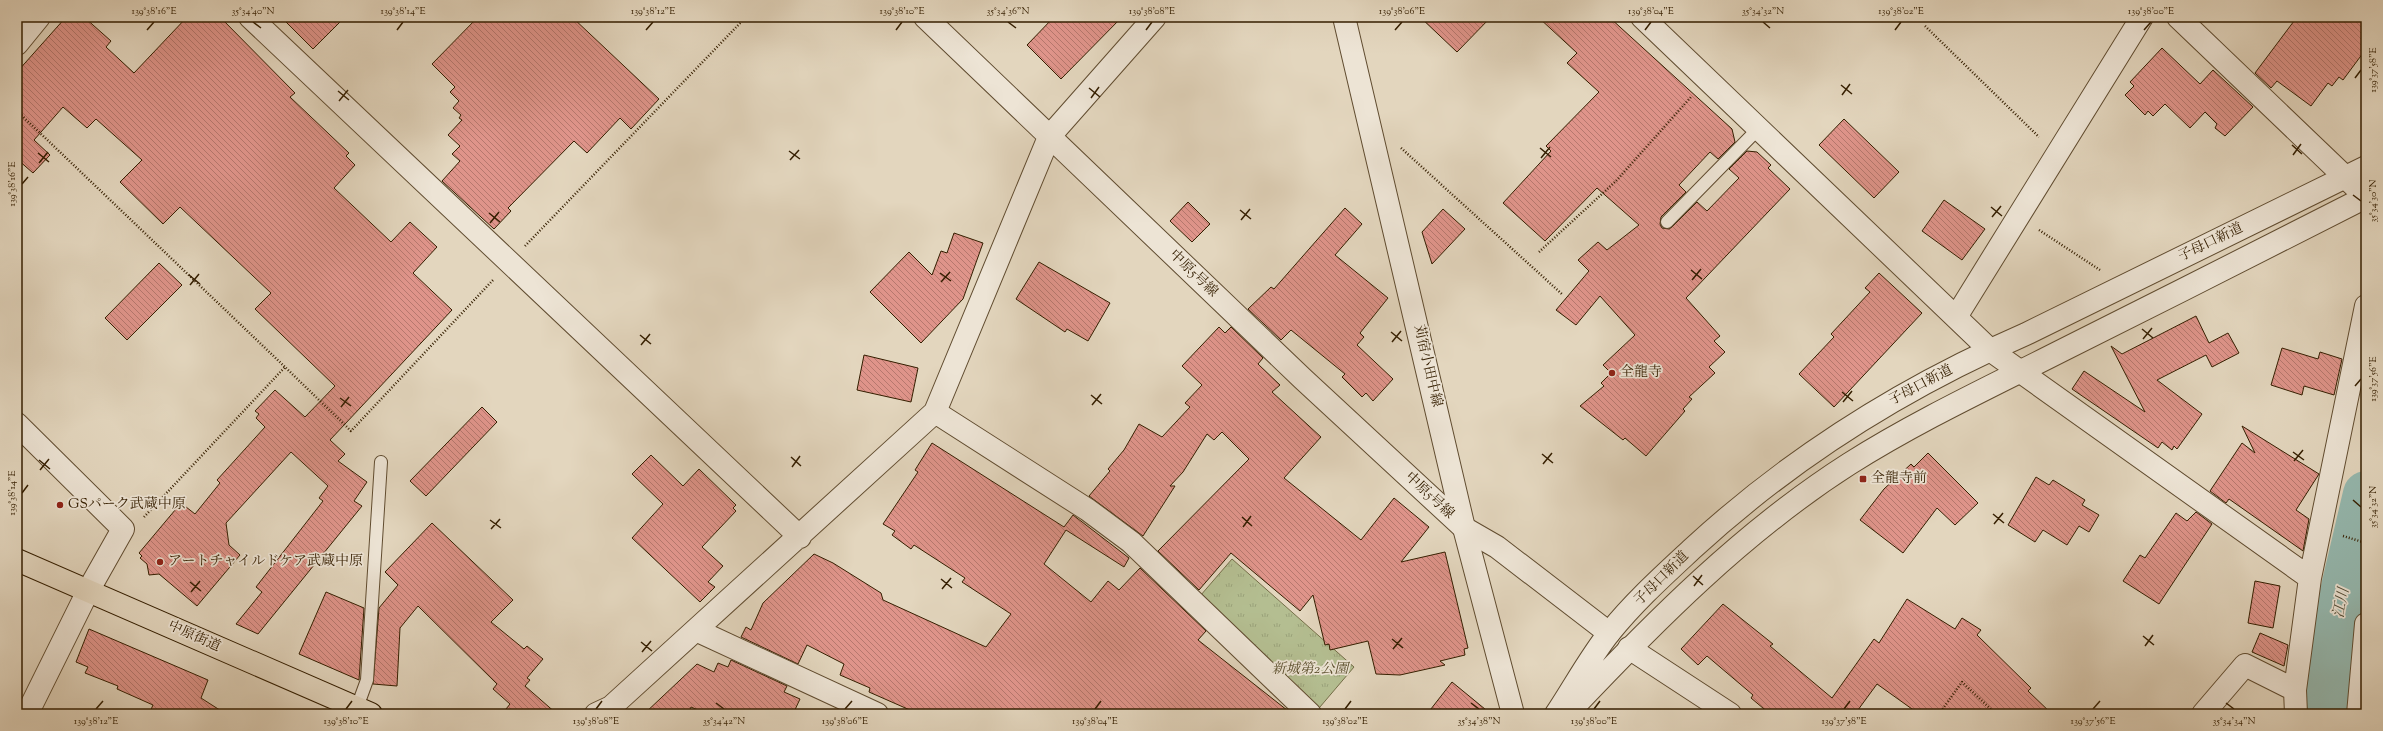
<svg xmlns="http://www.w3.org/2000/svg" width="2383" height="731" viewBox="0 0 2383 731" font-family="'Sorts Mill Goudy','Noto Serif JP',serif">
<defs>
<pattern id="park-tufts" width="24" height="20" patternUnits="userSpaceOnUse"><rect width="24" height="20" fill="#b4be91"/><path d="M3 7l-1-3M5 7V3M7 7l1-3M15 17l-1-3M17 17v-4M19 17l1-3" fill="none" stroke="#9ba37b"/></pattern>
<pattern id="building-back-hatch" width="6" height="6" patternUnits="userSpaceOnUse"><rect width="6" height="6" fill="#df948a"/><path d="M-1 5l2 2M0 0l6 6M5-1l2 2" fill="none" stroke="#b6786e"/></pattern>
</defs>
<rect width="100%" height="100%" fill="#e3d6be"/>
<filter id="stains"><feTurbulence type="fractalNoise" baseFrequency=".005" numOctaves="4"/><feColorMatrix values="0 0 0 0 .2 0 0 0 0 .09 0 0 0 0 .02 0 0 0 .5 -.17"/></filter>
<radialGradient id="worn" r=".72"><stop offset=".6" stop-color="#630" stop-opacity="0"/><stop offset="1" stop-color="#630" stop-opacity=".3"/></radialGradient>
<path fill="url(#park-tufts)" stroke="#746e48" d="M1232 559 1354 667 1314 714 1194 603Z"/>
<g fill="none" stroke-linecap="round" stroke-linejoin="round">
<path stroke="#95b9b0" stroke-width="46" d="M2326 714 2339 609 2366 494"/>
</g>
<path fill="url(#building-back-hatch)" stroke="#341e00" d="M66 17H84L111 41 106 47 134 73 187 17H220L295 93 290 97 349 153 346 156 355 165 334 188 391 242 410 222 437 247 413 273 452 310 330 440 345 454 338 461 367 482 354 501 362 506 258 634 236 624 262 592 256 587 323 501 319 498 328 486 291 452 226 523 229 545 240 555 197 606 159 574 149 575 147 564 140 558 142 556 139 553 181 503 195 514 220 483 217 480 265 427 256 418 259 414 255 411 275 390 305 417 335 386 255 309 271 293 180 207 163 224 120 182 142 160 96 119 87 128 63 107 34 140 50 155 33 173 17 159V72Z
M281 17H345L313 49Z
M478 17H572L659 99 631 129 620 118 587 153 574 141 508 208 511 211 494 229 442 181 460 161 452 154 460 146 448 135 462 120 459 118 461 115 453 108 459 101 450 92 455 87 432 64Z
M1054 17H1122L1061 79 1027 45Z
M1420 17H1491L1457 52Z
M1538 17H1609L1732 129 1735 142 1718 159 1710 152 1679 185 1686 192 1661 217 1660 224 1662 228 1669 229 1672 227 1697 202 1707 211 1739 178 1729 169 1747 151 1757 152 1771 165 1768 168 1790 189 1686 298 1720 336 1714 341 1725 352 1709 367 1715 373 1689 397 1692 399 1683 409 1685 411 1646 456 1625 438 1623 440 1580 406 1604 386 1601 383 1611 373 1603 365 1635 335 1600 296 1576 325 1556 310 1589 271 1578 260 1598 242 1607 250 1639 225 1597 188 1545 241 1503 203 1551 151 1546 146 1599 92 1567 63 1577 53Z
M2297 17H2366V49L2343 80 2339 77 2332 86 2328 83 2311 106 2277 81 2271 88 2255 73Z
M2162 48 2200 84 2213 70 2253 107 2225 136 2215 128 2217 124 2205 112 2190 128 2165 104 2153 116 2148 111 2145 115 2125 95 2134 86 2130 82Z
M1844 119 1899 172 1874 198 1819 145Z
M1944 200 1985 229 1962 260 1922 231Z
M1188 202 1210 224 1192 242 1170 221Z
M1345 208 1362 224 1335 255 1388 298 1360 333 1364 337 1357 345 1393 379 1373 401 1366 393 1362 397 1342 377 1345 374 1291 330 1281 340 1248 309 1271 287 1274 289Z
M1443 209 1465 229 1432 264 1422 232Z
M954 233 983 243 963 299 921 343 870 292 909 252 932 275 941 251 947 253Z
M1039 262 1110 303 1088 341 1067 329 1065 332 1016 299Z
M159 263 182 285 127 340 105 318Z
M1879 273 1922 313 1834 407 1799 374 1834 337 1831 334 1870 292 1865 288Z
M2196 316 2209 343 2228 333 2239 353 2212 367 2206 355 2157 380 2202 414 2177 449 2174 446 2172 450 2162 442 2158 448 2072 389 2084 371 2145 412 2111 346 2122 354Z
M1219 327 1225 333 1231 327 1263 358 1258 364 1280 385 1272 392 1321 437 1284 478 1361 540 1394 498 1429 527 1401 562 1445 552 1468 648 1464 649 1465 655 1440 661 1445 665 1400 675 1376 674 1368 641 1330 650 1329 644 1325 645 1313 595 1300 611 1231 553 1199 590 1158 551 1249 459 1222 432 1214 440 1207 434 1183 472 1170 486H1175L1143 536 1089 496 1110 471 1108 469 1124 450 1139 424 1162 437 1190 407 1185 403 1202 385 1182 366Z
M2282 348 2318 359 2320 352 2342 359 2334 395 2304 386 2302 395 2271 385Z
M864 355 918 368 911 402 857 390Z
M482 407 497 422 426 496 410 481Z
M2242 426 2319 474 2296 510 2309 519 2303 551 2229 499 2226 503 2210 491 2242 443 2255 453Z
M932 443 1064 527 1073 515 1129 558 1124 567 1066 530 1044 564 1091 602 1108 581 1119 590 1140 568 1206 631 1198 640 1292 714H919L869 692 870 688 840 675 844 664 807 645 798 664 741 637 746 627 751 630 763 603 814 554 833 563 881 593 883 600 986 647 1011 614 962 582 965 578 914 545 911 549 892 535 895 531 883 524 918 472 915 470Z
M1928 453 1978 503 1955 525 1937 508 1903 553 1860 520 1884 489 1911 464 1914 467Z
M651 455 683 486 699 469 736 505 733 508 736 511 702 547 723 566 708 582 715 587 700 602 632 538 663 504 632 474Z
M2036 477 2049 485 2053 480 2085 500 2082 505 2099 515 2089 532 2079 526 2067 545 2043 530 2035 542 2008 525Z
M2196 512 2212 524 2159 604 2123 581 2140 555 2145 558 2176 513 2187 521Z
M432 523 513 600 491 622 524 649 527 646 543 659 527 678 530 680 525 686 557 714H502L510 704 493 689 497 684 418 606 400 628 397 686 373 684 379 608 398 585 385 572Z
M2255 581 2280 586 2273 628 2248 623Z
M326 592 364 608 359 680 299 654Z
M1907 599 1955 629 1962 618 1981 630 1977 635 2031 688 2028 691 2052 714H1919L1877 684 1855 714H1770L1751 698 1753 695 1707 656 1698 665 1681 649 1723 604 1773 644 1770 646 1832 698 1874 639 1879 643Z
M89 629 208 680 201 698 226 714H149L153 705 117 689 118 686 85 673 88 667 76 662Z
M2260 633 2288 645 2284 666 2252 652Z
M731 660 787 686 784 692 800 699 793 714H707L691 707 688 714H644L697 664 714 672 718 663 728 667Z
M1452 682 1491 714H1427Z"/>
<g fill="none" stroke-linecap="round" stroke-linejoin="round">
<defs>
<path id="service" d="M1667 222 1759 128
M355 713 367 680 381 462"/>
<path id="minor" d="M250 17 800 537
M925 17 1303 379 1464 528 1497 547 1609 633
M1642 17 1990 350 2310 578
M2178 17 2366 197
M17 44 39 17
M1956 317 2142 17
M935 412 1088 510 1131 542 1310 714
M17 424 123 529 88 591 27 714
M698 631 877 714
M1629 648 1730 714
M596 714 611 707 935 412 1049 137 1155 17
M2203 714 2245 665 2295 690
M2296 714 2295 690 2310 578 2366 306
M2358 714 2366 624"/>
<path id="tertiary" d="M1344 17 1464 528 1513 714
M1569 712C1654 622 1744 531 1849 464 1917 421 1990 387 2061 351 2163 300 2264 249 2366 197
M1556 714C1574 687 1590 657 1610 632 1635 601 1664 575 1693 548 1791 458 1904 387 2026 334L2366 167"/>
<path id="primary" d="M17 560 371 714"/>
</defs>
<use href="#service" stroke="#604c30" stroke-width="14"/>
<use href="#minor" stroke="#604c30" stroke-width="24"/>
<use href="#tertiary" stroke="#604c30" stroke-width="24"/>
<use href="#primary" stroke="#341e00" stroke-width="24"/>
<path stroke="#341e00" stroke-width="2.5" stroke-dasharray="1 2" stroke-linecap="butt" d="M1925 26 2039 137
M17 111 285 367
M1401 148 1563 295
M2039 230 2100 270
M525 246 746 17
M1539 252 1616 181 1691 97
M2362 450 2366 445
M144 517 285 367 351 431 493 280
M2343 536 2366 543
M1939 714 1962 682 1996 714"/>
<use href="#service" stroke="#ede4d5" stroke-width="12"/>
<use href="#minor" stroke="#ede4d5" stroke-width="22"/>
<use href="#tertiary" stroke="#ede4d5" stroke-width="22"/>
<use href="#primary" stroke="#e3d6be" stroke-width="22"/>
</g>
<path fill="none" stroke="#341e00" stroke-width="1.5" d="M253 22 261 28M1008 22 1016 28M1763 22 1770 28M147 30 154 22M397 30 403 22M646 30 653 22M896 30 902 22M1146 30 1152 22M1395 30 1402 22M1645 30 1651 22M1895 30 1901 22M2144 30 2151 22M2355 78 2361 70M1841 85 1852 94M1089 88 1100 97M338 91 349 100M1842 95 1850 84M1091 98 1099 87M339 101 348 90M2292 145 2302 154M1540 148 1551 157M789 151 800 159M38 153 49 162M2293 155 2301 144M1541 158 1550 147M790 160 799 150M39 163 48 152M22 184 28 177M2353 195 2361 201M1991 207 2002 216M1240 210 1251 219M489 213 500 222M1992 217 2001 206M1241 220 1250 209M490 223 499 212M1691 270 1702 279M940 273 951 281M189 275 200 284M1692 280 1701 269M941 282 950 272M190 285 199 274M2142 329 2153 338M1391 332 1402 341M640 335 651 344M2143 339 2152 328M1392 342 1401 331M641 345 650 334M2355 386 2361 379M1842 392 1853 401M1091 395 1102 404M340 398 351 406M1843 402 1852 391M1092 405 1101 394M341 407 349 397M2293 452 2304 460M1542 454 1553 463M791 457 801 466M39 460 50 469M2294 461 2303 450M1543 464 1552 453M792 467 800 456M40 470 49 459M22 493 28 485M2353 500 2361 507M1993 514 2004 523M1242 517 1252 526M490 520 501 528M1994 524 2003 513M1243 527 1251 516M491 529 500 519M1693 576 1703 585M941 579 952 588M190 582 201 591M1694 586 1702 575M942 589 951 578M191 592 200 581M2143 636 2154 645M1392 639 1403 648M641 642 652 651M2145 646 2153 635M1393 649 1402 638M642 652 651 641M716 703 724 709M1471 703 1479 709M2226 703 2234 709M96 709 103 701M346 709 352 701M596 709 602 701M845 709 852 701M1095 709 1101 701M1345 709 1351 701M1594 709 1600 701M1844 709 1850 701M2093 709 2100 701"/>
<g fill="#8f2418" stroke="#ede4d5" stroke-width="1.5">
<circle cx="1612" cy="373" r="4"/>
<rect x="1859" y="475" width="8" height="8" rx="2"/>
<circle cx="60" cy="505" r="4"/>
<circle cx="160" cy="562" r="4"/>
</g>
<g text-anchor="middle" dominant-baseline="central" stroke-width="3.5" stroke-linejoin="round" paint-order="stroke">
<g font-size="14" fill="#341e00" stroke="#ede4d5">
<text transform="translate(2211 243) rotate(-26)">子母口新道</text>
<text transform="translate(1193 274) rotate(44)">中原5号線</text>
<text transform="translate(1427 366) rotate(77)">苅宿小田中線</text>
<text transform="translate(1921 386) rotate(-28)">子母口新道</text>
<text transform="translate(1429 496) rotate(43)">中原5号線</text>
<text transform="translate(1662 579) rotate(-45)">子母口新道</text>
<text transform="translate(194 637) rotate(24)">中原街道</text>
</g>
<g font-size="14" fill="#341e00" stroke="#ede4d5" text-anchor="start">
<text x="1620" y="373">全龍寺</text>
<text x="1871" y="479">全龍寺前</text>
<text x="68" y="505">GSパーク武蔵中原</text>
<text x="168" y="562">アートチャイルドケア武蔵中原</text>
</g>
<g font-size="14" font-style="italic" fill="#5a4e2c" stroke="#ede4d5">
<text x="1310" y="670">新城第2公園</text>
</g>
<g font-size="15" font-style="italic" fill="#514c35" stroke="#ede4d5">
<text transform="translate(2342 603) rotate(-79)">江川</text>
</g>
</g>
<rect width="2383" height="731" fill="none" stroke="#e3d6be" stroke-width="44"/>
<rect x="22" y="22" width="2339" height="687" fill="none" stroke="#341e00" stroke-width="1.5"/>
<g font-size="10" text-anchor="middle" fill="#341e00">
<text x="154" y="14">139°38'16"E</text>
<text x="253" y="14">35°34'40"N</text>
<text x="403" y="14">139°38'14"E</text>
<text x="653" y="14">139°38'12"E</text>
<text x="902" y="14">139°38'10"E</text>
<text x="1008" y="14">35°34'36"N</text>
<text x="1152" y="14">139°38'08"E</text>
<text x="1402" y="14">139°38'06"E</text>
<text x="1651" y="14">139°38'04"E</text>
<text x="1763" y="14">35°34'32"N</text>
<text x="1901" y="14">139°38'02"E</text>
<text x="2151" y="14">139°38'00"E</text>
<text transform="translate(2372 70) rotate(-90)" y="4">139°37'58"E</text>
<text transform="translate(11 184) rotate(-90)" y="4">139°38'16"E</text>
<text transform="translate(2372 201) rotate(-90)" y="4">35°34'30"N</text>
<text transform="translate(2372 379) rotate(-90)" y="4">139°37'56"E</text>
<text transform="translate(11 493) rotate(-90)" y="4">139°38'14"E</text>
<text transform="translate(2372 507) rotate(-90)" y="4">35°34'32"N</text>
<text x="96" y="724">139°38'12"E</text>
<text x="346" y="724">139°38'10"E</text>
<text x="596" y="724">139°38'08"E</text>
<text x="724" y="724">35°34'42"N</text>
<text x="845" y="724">139°38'06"E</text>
<text x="1095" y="724">139°38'04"E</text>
<text x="1345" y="724">139°38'02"E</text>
<text x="1479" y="724">35°34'38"N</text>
<text x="1594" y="724">139°38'00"E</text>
<text x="1844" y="724">139°37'58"E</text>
<text x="2093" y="724">139°37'56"E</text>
<text x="2234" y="724">35°34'34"N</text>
</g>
<rect width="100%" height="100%" filter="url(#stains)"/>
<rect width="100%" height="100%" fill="url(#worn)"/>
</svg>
